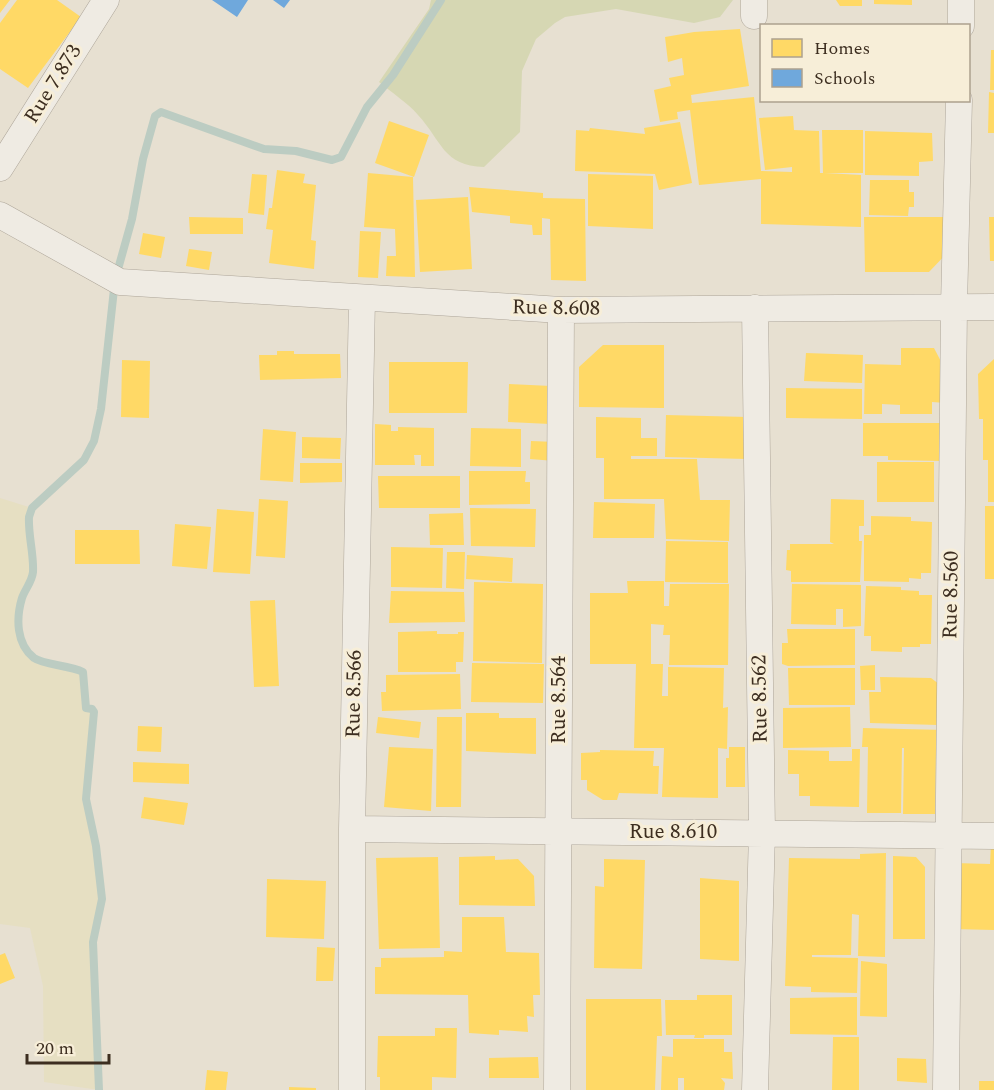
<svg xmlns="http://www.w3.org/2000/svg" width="994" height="1090" viewBox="0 0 994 1090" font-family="Spectral,serif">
<rect width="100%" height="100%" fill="#e7e0d1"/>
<path fill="#e6dfc2" d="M0 498 32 508 29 517 28 527 33 572 23 597 18 621 21 639 25 648 36 659 73 667 83 672 86 707 92 709 94 712 86 799 96 846 102 899 93 942 99 1090 44 1082 43 986 30 928 0 924Z"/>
<path fill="#d6d7b3" d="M431 0H733L720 17 694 23 616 9 565 17 555 23 536 39 522 71 520 132 484 167C443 166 442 141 418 115 408 103 392 93 379 82L429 9Z"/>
<path fill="#ffd966" d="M0 0H10L0 13Z
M17 0H57L81 17 28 88 0 69V23Z
M836 0H862V6H840Z
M874 0H912V5L874 4Z
M740 29 749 86 691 95 692 103 754 97 761 171 792 172V167L765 170 759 118 793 116 794 130 819 131 820 173H823L822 130H863V173H825L861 175V227L761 224V179L699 185 690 110 677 112 678 119 660 122 654 90 671 86 669 78 684 75 682 58 668 62 665 37 694 32Z
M991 50H994V90H990Z
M989 92 994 93V133H988Z
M389 121 429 135 414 177 375 163Z
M680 122 692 183 659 190 655 174 575 171 576 130 589 131 590 128 645 134 644 128Z
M865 131 932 133 933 161 919 162V176L865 175Z
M277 170 305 174 303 183 316 185 311 240 316 241 314 269 269 263 273 230 266 229 269 208H272Z
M368 173 413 177 415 277 386 276 387 256H396L395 229 364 227Z
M252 174 267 175 264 215 248 213Z
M588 174 653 176V229L588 226Z
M870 180H909V192H914V207H909L908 216 869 215Z
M469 187 543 193V198L585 199 586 281 551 280 550 219 542 218V235H533L532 225 510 223V216L472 212Z
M468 197 472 269 420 272 416 200Z
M189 217 243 218V234H190Z
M864 217H949L950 250 929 272H865Z
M989 217H994V261H990Z
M360 231 381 232 378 278 358 277Z
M143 233 165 237 161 258 139 254Z
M189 249 212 252 209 270 186 266Z
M603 345H664V408L579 407V367Z
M901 348H934L947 373 946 403 932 402V414H900V405L882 404V414H864L865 364 901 365Z
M277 351H294V354H340L341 378 260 380 259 355H277Z
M806 353 863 355 862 383 804 381Z
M994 359V502H988V460H983V419H979L978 374Z
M122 360 150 361 149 418 121 417Z
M389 362H468L467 413H389Z
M509 384 551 386 550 424 508 422Z
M786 388 862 389V419L786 418Z
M666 415 748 417 747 459 665 457Z
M596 417 641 418V438H657V456H631V459H697L700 500H730L729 541 666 539 664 499H604V458H596Z
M863 423H941V461L888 460V456H863Z
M375 424 391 425V431H398V427L434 428V466H421V455H414L415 465H375Z
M471 428 521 429V467L470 466Z
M263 429 296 432 293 482 260 480Z
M302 437 341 438 340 459 302 458Z
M531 441 556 442 555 461 530 459Z
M877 462H934V502H877Z
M300 463H342V482L300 483Z
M469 471H526L525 482H530V504L469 505Z
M378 476H460V508H379Z
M259 499 288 501 285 558 256 556Z
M831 499 864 500V526H859V541H862L860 582H791V571L786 570 787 550H790V544H834L830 542Z
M594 502 655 504 654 538H593Z
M985 506H994V579H985Z
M470 508 536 509 535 547 471 546Z
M217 509 254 512 250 574 213 572Z
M463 513 464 545H430L429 514Z
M871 516 911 517V521L932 522 931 573H921V579L909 578V582L864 581V535H871Z
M175 524 211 527 207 569 172 566Z
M75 530H139L140 564H75Z
M666 541 728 542V583L665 582Z
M391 547 443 548 442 588 391 587Z
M447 552H465L464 589 446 588Z
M467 555 513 558 512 582 466 579Z
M627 581H664V606H669L670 584H729L728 665H669L670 635H663L664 625 651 624V664H663L662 696H668V667L724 668 723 708 728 707 727 749 718 748V798L662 797 664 748H634L636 664H590V593H628Z
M474 582 543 584 542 663 473 661Z
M792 584 861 585V626L843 627V609H836V625L791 624Z
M866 586 901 587V590L919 591V595H932L931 644H920V647H902V652L871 651V636H864Z
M391 591 464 592 465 622 389 623Z
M275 600 279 686 254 687 250 601Z
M787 629H855V665L788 666 782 664V643H788Z
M437 631V634H458V632H464L463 662H456V672H398V632Z
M472 663 544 664 543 703 471 702Z
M875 665V690H861L860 666Z
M788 668H855V705H789Z
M460 674 461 709 382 711 381 692H386V675Z
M880 677 931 678 939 684 938 725 870 723 869 692H881Z
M850 707 851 747 783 748V708Z
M466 713H499V718H536V754L466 751Z
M378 717 421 722 419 738 376 733Z
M437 717H462L461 807H436Z
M138 726 162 727 161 752 137 751Z
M863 728 945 730 944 749H936L935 814H903L904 748H902L901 813H867L868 747H862Z
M389 747 433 749 431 811 384 807Z
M729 747H745V787H726V758H729Z
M852 749H860L859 807 810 806V796H799V774H788V750L829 751V761H852Z
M600 750 654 751 653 766H659L658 794 619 793 617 800H603L587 790V780H581V753L600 752Z
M133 762 189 764V784L133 782Z
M144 797 188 803 184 825 141 818Z
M991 843H994V930L952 929 954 863 990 864Z
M886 853 885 957 858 956 859 915 852 914 851 955H812V957L858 958 857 993 811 992V987L785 986 789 858 860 859V854Z
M495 856V860L518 859 534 876 535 906 459 905V857Z
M893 856 916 857 925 867V939H893Z
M438 857 440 948 379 949 376 858Z
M604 859 645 860 642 969 594 968 595 886 604 887Z
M700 878 739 881V961L700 959Z
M267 879 326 881 324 939 266 937Z
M462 917H504L506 952 539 953 540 995H533L534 1017 527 1016 528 1032 499 1030V1035L469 1033 468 995 375 994V967H381V958L444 957V951L462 952Z
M317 947 335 948 333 981H316Z
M5 953 15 978 0 984V955Z
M861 961 887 964V1017L860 1016Z
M697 995H732V1035H704V1038H694L695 1035H666L665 1000H697Z
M857 997V1035L790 1034V998Z
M586 999H661L662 1036H657L655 1090H586Z
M435 1028H457L456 1078 432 1077V1090H380V1077H377L378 1036H435Z
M833 1037H859V1090H832Z
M673 1039H724V1052H732L733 1079 721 1078 725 1083 724 1090H684V1078H678V1090H661L662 1056 673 1057Z
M538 1057 539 1078H489V1058Z
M897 1058 926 1059 927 1083 897 1081Z
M207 1070 228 1072 226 1090H205Z
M979 1081H994V1090H979Z
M289 1087 316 1088V1090H289Z"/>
<path fill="#6fa8dc" d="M212 0H248L237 17Z
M273 0H290L284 8Z"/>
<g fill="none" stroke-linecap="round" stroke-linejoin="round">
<path stroke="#bcccc2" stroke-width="8" d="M99 1090 93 942 102 899 96 846 86 799 94 712 92 709 86 708 83 672C69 665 44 665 34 658 16 644 16 618 22 598 25 589 32 582 33 572 34 554 28 535 29 517L32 508 84 460 94 441 101 409 115 280 132 219 143 159 155 116 161 112 264 149 296 151 332 160 341 157 367 107 393 75 441 0"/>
<defs>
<path id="street" d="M754 16V0
M961 26V0
M0 168 106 0
M0 215 120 282 561 310 994 307
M755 308 762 832 755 1090
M352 829 994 836
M352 1090V829L362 298
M557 1090 561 310
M946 1090 954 306 959 100"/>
</defs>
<use href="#street" stroke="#ada599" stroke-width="27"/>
<use href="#street" stroke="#efebe3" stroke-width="26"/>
</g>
<g text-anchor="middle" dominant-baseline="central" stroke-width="6" stroke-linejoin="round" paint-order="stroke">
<g font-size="21" fill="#3d2e20" stroke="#f7eed8">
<text transform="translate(53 84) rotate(-58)">Rue 7.873</text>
<text transform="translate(556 308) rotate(1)">Rue 8.608</text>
<text transform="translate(951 595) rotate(-89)">Rue 8.560</text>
<text transform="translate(354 694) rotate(-89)">Rue 8.566</text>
<text transform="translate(760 699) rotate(-91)">Rue 8.562</text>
<text transform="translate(559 700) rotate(-90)">Rue 8.564</text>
<text x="673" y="832">Rue 8.610</text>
</g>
</g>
<rect x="760" y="24" width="210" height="78" fill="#f7eed8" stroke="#ada18e" stroke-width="1.5"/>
<rect x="772" y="39" width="30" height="18" fill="#ffd966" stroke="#ada18e" stroke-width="1.5"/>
<text x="814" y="54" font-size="18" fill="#3d2e20">Homes</text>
<rect x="772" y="69" width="30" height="18" fill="#6fa8dc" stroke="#ada18e" stroke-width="1.5"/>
<text x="814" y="84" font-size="18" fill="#3d2e20">Schools</text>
<path d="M27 1054v9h82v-9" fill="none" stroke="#3d2e20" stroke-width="3"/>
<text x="36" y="1054" font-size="18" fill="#3d2e20" stroke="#f7eed8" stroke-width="4.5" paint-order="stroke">20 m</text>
</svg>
